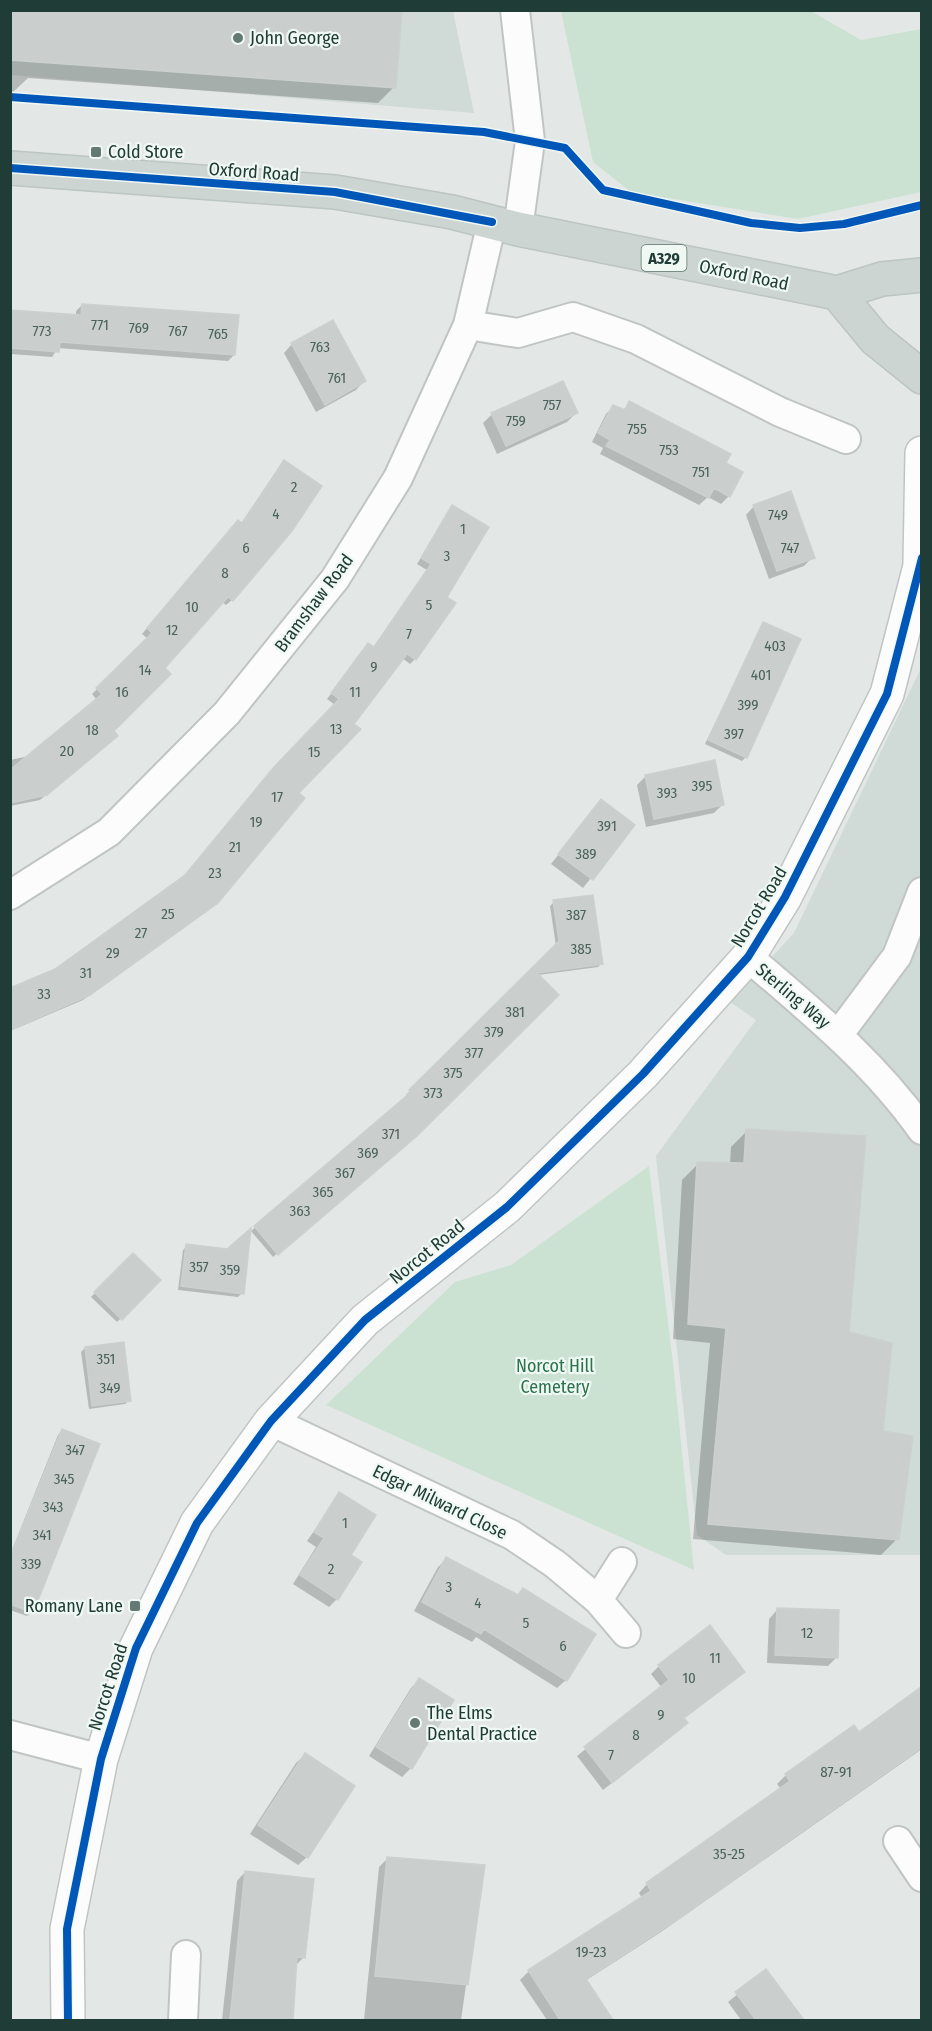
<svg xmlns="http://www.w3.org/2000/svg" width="932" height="2031" viewBox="0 0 932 2031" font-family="'Fira Sans Condensed',sans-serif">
<rect width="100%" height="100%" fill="#e3e8e6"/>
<path fill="#d0dad6" d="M10 11H453L474 113 11 75Z
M921 668V1555H726L697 1535 656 1156 756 1020 730 1002 794 933Z"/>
<path fill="#cbe2d3" d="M561 11H811L861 40 921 29V192L798 219 631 192 593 162Z
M649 1166 673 1363 694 1570 326 1405 455 1282 511 1265Z"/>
<path fill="#0003" d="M10 10 394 87 378 103 28 78 10 95Z
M82 305 234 355 228 361 58 348 52 357 10 354V312L76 316V311Z
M292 344 364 381 356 390 316 412 284 353Z
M630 403 724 464 729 496 721 504 708 497 699 505 600 454 603 448 592 442 606 414 614 406 622 411Z
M576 413 567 422 497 454 483 423 492 414Z
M284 462 232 600 226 605 222 602 163 668 112 731 111 741 40 800 10 806V760L29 756 97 700 92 694 148 639 142 634 233 528 241 524Z
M754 506 813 557 804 566 769 579 746 515Z
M452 507 445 597 415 659 410 664 402 658 217 902 83 1000 10 1031V989L56 970 183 878 335 705 327 699 364 651 373 648 427 570 417 564Z
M763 624 746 757 742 761 705 744Z
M646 776 722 805 714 813 646 827 637 785Z
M601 801 633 825 583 888 551 864Z
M554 902 602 963 598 967 538 975 411 1139 273 1257 251 1231 408 1097 406 1095 556 946 550 906Z
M747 1131 847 1334 881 1433 897 1539 881 1555 693 1539 710 1343 673 1339 682 1180 698 1164H730L731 1147Z
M187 1246 228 1250 242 1293 238 1297 178 1290 183 1250Z
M133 1255 159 1280 117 1322 91 1297Z
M85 1348 130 1400 125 1404 89 1409 81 1352Z
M62 1431 31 1612 27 1616 10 1610V1555L58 1435Z
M340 1494 349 1555 337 1599 329 1607 293 1584 316 1547 307 1541Z
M447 1559 517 1596 523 1590 566 1680 557 1688 476 1637 472 1642 414 1611 438 1567Z
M777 1610 837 1657 828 1666 767 1663 769 1619Z
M659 1666 743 1672 683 1719 686 1723 678 1731 603 1790 577 1756 662 1688 651 1674Z
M419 1680 411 1768 402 1777 369 1756 411 1688Z
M922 1689V1749L661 1932 585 1981 611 2020H547L520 1980 529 1971 642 1898 639 1893 647 1884 781 1789 777 1784 786 1775 854 1727 859 1734Z
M305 1755 307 1857 298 1865 250 1834 296 1763Z
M388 1858 483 1867 461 2020H364L379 1867Z
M245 1872 304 1957 295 1966 291 2020H222L237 1881Z
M766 1971 802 2020H741L728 2002Z"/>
<path fill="#cacfcd" stroke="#cbd1cf" stroke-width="1.5" d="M10 10H402L396 88 10 60Z
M82 304 239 315 235 355 60 342 59 352 10 348V310L81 315Z
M333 320 366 381 325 405 291 343Z
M563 381 578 413 506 446 491 413Z
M629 401 731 454 726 463 743 472 730 497 714 488 709 498 606 446 610 440 598 433 613 405 625 410Z
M284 460 322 486 292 531 233 601 228 597 165 668 171 674 114 731 118 736 47 795 10 803V770L102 694 96 688 152 633 147 628 238 520 242 523Z
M791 491 815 558 777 571 753 505Z
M452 505 489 527 447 597 456 603 416 660 407 654 354 724 361 729 299 793 305 798 218 903 90 995 10 1030V988L55 969 185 875 274 767 339 699 331 693 368 643 374 647 431 564 421 558Z
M763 622 801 639 747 758 708 740Z
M715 760 724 805 654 819 645 775Z
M601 799 635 825 593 880 558 854Z
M593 895 603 964 537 973 559 995 417 1136 278 1255 254 1226 411 1092 409 1090 559 941 553 900Z
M746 1129 866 1136 849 1332 892 1343 883 1431 913 1436 899 1540 708 1524 726 1328 688 1324 697 1162 744 1163Z
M251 1228 244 1294 181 1286 186 1244 227 1249Z
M133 1253 161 1280 122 1320 94 1292Z
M124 1342 131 1401 92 1406 85 1347Z
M62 1429 100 1444 33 1613 10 1604V1557Z
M339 1492 376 1515 351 1555 362 1562 338 1600 300 1575 324 1538 314 1532Z
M446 1557 518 1595 523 1588 596 1634 567 1681 484 1629 481 1634 422 1602Z
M777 1608 839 1610 838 1658 775 1655Z
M710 1625 745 1672 684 1718 688 1723 612 1783 584 1747 669 1680 658 1665Z
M419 1678 454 1700 412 1769 376 1747Z
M921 1687V1748L671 1924 586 1979 613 2020H560L528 1970 651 1891 646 1883 790 1781 785 1774 854 1725 859 1732Z
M305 1753 355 1786 308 1858 258 1825Z
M387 1857 485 1865 468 1985 375 1976Z
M245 1871 314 1879 305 1958 297 1957 293 2020H230Z
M766 1969 804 2020H756L735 1992Z"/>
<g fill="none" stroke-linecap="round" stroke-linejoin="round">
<defs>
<path id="minor" d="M515 10 530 141 518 229
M468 325 518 333 573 317 636 339 780 412 846 439
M10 895 109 832 227 713 335 579 398 478 468 325 492 222
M748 957C811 1011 874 1062 922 1130
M839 1034 897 956 922 892
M271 1421 512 1535 555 1564 598 1600 626 1633
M598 1600 622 1562
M10 1735 101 1759
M898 1841 922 1877
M183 2020 186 1955"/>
<path id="tertiary" d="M920 562 922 453
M68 2020 67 1929 101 1759 136 1648 197 1523 271 1421 365 1320 507 1207 643 1074 748 957 785 897 887 694 922 558"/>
<path id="primary" d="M10 168 335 192 452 212 518 229 837 293 882 279 922 275
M837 293 875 339 922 377"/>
</defs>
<use href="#minor" stroke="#c0c5c3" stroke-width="32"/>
<use href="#tertiary" stroke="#c0c5c3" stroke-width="36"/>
<use href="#primary" stroke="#bbc5c3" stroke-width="36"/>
<use href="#minor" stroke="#fbfcfb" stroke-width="28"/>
<use href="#tertiary" stroke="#fbfcfb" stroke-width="33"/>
<use href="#primary" stroke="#cdd5d3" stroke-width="33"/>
<defs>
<path id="cycleway" d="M10 97 484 132 565 148 603 190 751 223 800 228 844 224 922 205
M10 168 335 192 492 222
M68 2020 67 1929 101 1759 136 1648 197 1523 271 1421 365 1320 507 1207 643 1074 748 957 785 897 887 694 922 558"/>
</defs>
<use href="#cycleway" stroke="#f0f8f4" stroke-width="11"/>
<use href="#cycleway" stroke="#0057b8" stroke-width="8"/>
</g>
<g fill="#647874" stroke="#f0f8f4" stroke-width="2">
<circle cx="238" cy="38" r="6"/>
<rect x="90" y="146" width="12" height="12" rx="3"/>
<rect x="129" y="1600" width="12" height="12" rx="3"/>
<circle cx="415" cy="1723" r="6"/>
</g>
<g text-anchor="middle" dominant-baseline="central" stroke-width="4.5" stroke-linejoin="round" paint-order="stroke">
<g font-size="15" fill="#4b625c">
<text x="100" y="325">771</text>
<text x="139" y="328">769</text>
<text x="42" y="331">773</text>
<text x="178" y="331">767</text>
<text x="218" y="334">765</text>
<text x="320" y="347">763</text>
<text x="337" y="378">761</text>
<text x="552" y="405">757</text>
<text x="516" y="421">759</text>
<text x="637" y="429">755</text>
<text x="669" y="450">753</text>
<text x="701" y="472">751</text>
<text x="294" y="487">2</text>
<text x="276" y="514">4</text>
<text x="778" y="515">749</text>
<text x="463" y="529">1</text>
<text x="246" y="548">6</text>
<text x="790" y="548">747</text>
<text x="447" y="556">3</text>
<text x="225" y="573">8</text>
<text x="429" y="605">5</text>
<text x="192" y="607">10</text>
<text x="172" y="630">12</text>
<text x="409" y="634">7</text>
<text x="775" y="646">403</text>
<text x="374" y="667">9</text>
<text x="145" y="670">14</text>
<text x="761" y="675">401</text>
<text x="122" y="692">16</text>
<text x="355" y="692">11</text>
<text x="748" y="705">399</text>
<text x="336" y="729">13</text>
<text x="92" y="730">18</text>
<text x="734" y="734">397</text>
<text x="67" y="751">20</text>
<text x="314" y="752">15</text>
<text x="702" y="786">395</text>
<text x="667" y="793">393</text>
<text x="277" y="797">17</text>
<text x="256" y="822">19</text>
<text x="607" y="826">391</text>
<text x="235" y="847">21</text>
<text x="586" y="854">389</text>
<text x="215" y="873">23</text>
<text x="168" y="914">25</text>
<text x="576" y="915">387</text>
<text x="141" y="933">27</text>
<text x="581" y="949">385</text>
<text x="113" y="953">29</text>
<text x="86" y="973">31</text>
<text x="44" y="994">33</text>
<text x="515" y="1012">381</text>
<text x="494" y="1032">379</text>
<text x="474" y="1053">377</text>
<text x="453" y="1073">375</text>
<text x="433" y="1093">373</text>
<text x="391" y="1134">371</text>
<text x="368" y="1153">369</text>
<text x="345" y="1173">367</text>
<text x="323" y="1192">365</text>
<text x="300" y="1211">363</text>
<text x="199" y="1267">357</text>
<text x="230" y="1270">359</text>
<text x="106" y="1359">351</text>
<text x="110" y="1388">349</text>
<text x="75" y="1450">347</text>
<text x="64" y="1479">345</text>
<text x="53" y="1507">343</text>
<text x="345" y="1523">1</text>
<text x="42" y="1535">341</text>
<text x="31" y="1564">339</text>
<text x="331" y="1569">2</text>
<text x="449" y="1587">3</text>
<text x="478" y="1603">4</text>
<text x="526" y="1623">5</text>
<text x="807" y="1633">12</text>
<text x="563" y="1646">6</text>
<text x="715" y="1658">11</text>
<text x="689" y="1678">10</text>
<text x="661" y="1715">9</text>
<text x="636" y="1735">8</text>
<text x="611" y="1755">7</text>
<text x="836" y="1772">87-91</text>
<text x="729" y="1854">35-25</text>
<text x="591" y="1952">19-23</text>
</g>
<rect fill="#f0f8f4" stroke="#5e746f" stroke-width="1.5" x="641.5" y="245" width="45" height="26" rx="4.5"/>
<g font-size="16" font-weight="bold" fill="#203c36">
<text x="664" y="258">A329</text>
</g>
<g font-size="18" fill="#203c36" stroke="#f0f8f4" text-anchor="start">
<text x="250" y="38">John George</text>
<text x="108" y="152">Cold Store</text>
<text x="123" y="1606" text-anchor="end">Romany Lane</text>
<text x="427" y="1713">The Elms<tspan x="427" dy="21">Dental Practice</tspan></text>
</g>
<g font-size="18" fill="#203c36" stroke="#f0f8f4">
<text transform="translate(254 172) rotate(4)">Oxford Road</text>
<text transform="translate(744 275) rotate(12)">Oxford Road</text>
<text transform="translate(314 603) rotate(-53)">Bramshaw Road</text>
<text transform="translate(759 907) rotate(-59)">Norcot Road</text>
<text transform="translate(793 996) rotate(40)">Sterling Way</text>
<text transform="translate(427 1252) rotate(-39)">Norcot Road</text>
<text transform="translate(440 1502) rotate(26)">Edgar Milward Close</text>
<text transform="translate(108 1687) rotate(-72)">Norcot Road</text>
</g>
<g font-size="18" fill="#2a734b" stroke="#f0f8f4">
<text x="555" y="1366">Norcot Hill<tspan x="555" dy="21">Cemetery</tspan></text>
</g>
</g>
<rect width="932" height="2031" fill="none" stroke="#203c36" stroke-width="24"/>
</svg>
